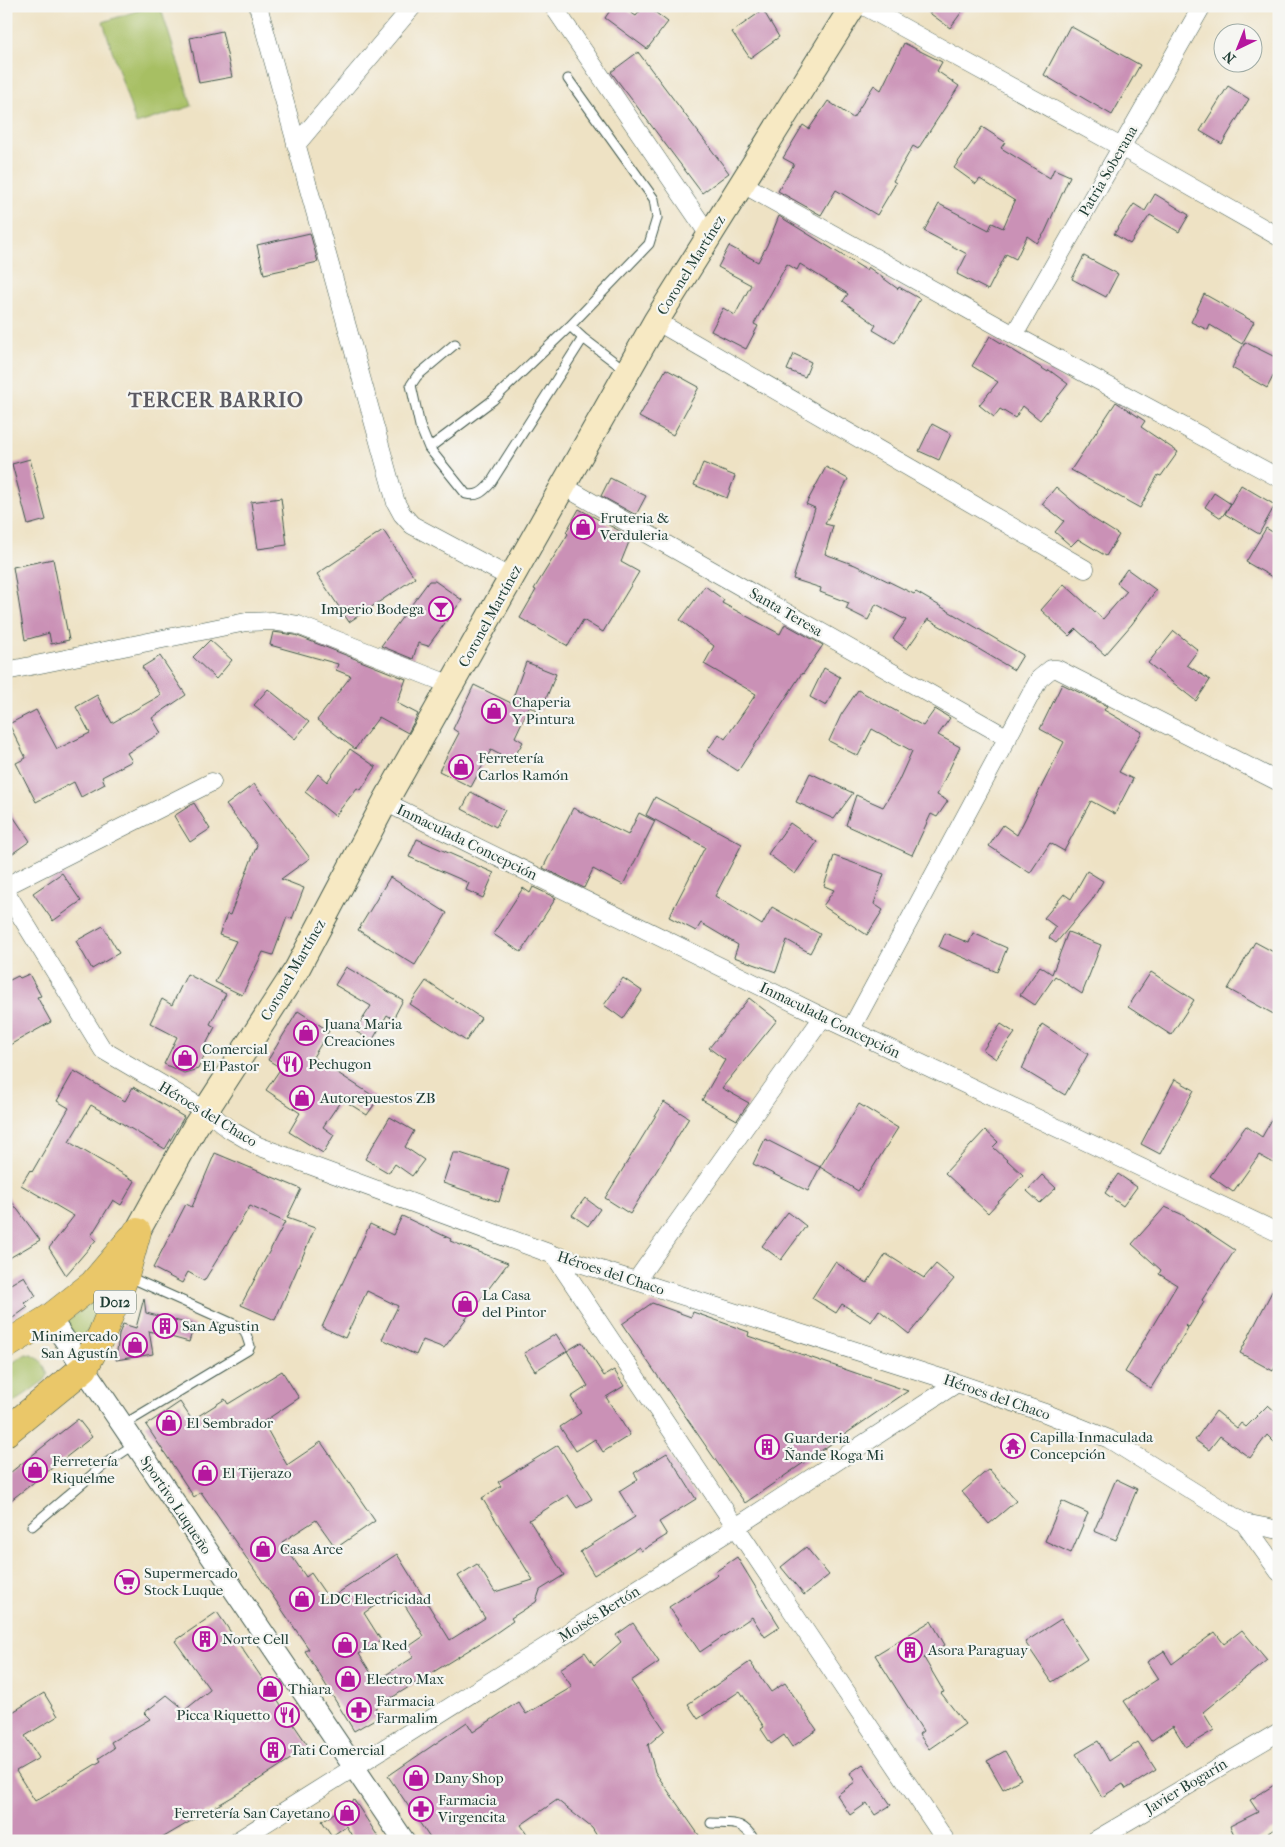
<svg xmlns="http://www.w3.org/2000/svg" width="1285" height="1847" viewBox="0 0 1285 1847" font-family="'IM FELL French Canon',serif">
<rect width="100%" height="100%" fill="#f6f6f2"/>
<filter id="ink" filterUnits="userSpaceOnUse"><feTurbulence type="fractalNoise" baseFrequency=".02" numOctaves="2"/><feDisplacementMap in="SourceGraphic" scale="10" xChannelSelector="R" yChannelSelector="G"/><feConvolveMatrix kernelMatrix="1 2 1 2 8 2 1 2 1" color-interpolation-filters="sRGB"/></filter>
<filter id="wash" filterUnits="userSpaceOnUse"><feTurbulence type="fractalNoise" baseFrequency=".0096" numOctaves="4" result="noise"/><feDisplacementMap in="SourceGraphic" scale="20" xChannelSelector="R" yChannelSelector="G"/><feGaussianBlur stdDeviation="1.12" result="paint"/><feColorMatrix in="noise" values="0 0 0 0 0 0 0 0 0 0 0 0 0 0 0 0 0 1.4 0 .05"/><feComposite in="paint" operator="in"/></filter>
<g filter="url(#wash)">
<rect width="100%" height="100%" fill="#eee2c4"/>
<path fill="#a7bf64" stroke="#637e4c" d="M152 6H160L192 106 136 124 103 22Z
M108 1289 87 1333 78 1337 67 1327V1321Z
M26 1354C38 1355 44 1363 48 1375L45 1380 6 1408V1367Z"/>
<g id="blocks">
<path fill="#ca91b6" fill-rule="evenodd" d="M613 6H621L636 16 644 6H647L668 22 647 49 605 18Z
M920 6H966L950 28Z
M763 10 779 37 750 58 732 32Z
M1070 26 1140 65 1112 115 1044 75Z
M222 31 232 77 199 83 190 38Z
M904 43 942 62 937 71 959 86 918 149 913 146 893 181 896 183 877 215 836 190 821 215 778 191 794 164 783 158 803 125 809 129 828 101 853 118 874 85 881 90Z
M638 52 729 173 702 193 611 72Z
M1228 86 1249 99 1222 144 1200 131Z
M982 127 1005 142 1001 148 1050 178 1054 169 1070 176 1045 232 1037 243 1027 236 1016 259 1006 254 988 290 957 274 967 254 924 231 939 204 989 230 992 223 1003 228 1015 201 980 179 976 184 954 168Z
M1155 194 1189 215 1179 232 1150 215 1130 244 1114 234 1134 204 1145 211Z
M779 216 866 270 868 267 898 289 899 287 920 299 895 343 873 330 876 325 843 301 848 294 800 264 797 270 787 264 754 324 758 326 746 349 711 331 723 308 735 315 751 285 718 267 729 246 758 262 767 245Z
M310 233 318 262 264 274 257 245Z
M1084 256 1118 274 1106 297 1072 279Z
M1204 294 1254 322 1242 344 1210 325 1208 330 1191 322Z
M990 336 1048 372 1049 370 1068 384 1040 420 1023 406 1015 418 1000 409 994 417 979 405 998 382 972 366Z
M1245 342 1279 359V365L1267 388 1232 368Z
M794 354 811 362 805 377 787 370Z
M666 369 699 387 673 435 639 417Z
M1116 402 1145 421 1141 427 1178 452 1161 476 1158 475 1140 508 1071 470Z
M932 424 951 434 939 460 919 451Z
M30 459 46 520 28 525 12 464Z
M703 463 735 476 727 498 694 485Z
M826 467 848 479 825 524 833 526 825 554 855 565 914 594 916 592 1023 655 1014 670 928 619 907 649 893 639 906 620 876 604 868 620 846 609 849 603 820 592 821 588 793 579 815 508 806 504Z
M610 478 646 496 636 515 601 496Z
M1241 485 1275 505 1259 534 1225 514Z
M1056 487 1092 518 1119 535 1106 556 1078 539 1071 546 1055 532 1064 521 1042 504Z
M1214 493 1231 504 1221 518 1205 507Z
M281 498 287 545 258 549 251 502Z
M579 509 631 537 621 562 639 572 603 632 583 620 568 646 520 618 536 590 534 589 568 534 566 532Z
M1266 528 1279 536V581L1246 562Z
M383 530 415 578 349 622 317 574Z
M53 559 69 640 51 644 49 633 25 640 13 567Z
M1127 569 1156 590 1132 624 1105 655 1076 629 1069 636 1041 610 1064 584 1103 619 1127 591 1117 583Z
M429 581H435L462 600 428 646 418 643 413 659 381 646Z
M705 586 724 600 722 603 780 634 785 624 823 645 803 674 802 673 738 771 707 751 719 734 725 739 756 694 704 664 714 646 680 620Z
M1174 631 1198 650 1187 665 1210 680 1196 701 1148 663Z
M273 632 295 635 406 679 397 703 418 714 408 733 379 717 355 749 317 720 351 676 336 670 338 664 270 645Z
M210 640 232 660 216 679 193 657Z
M160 656 186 695 152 718 161 733 127 753 132 761 102 777 105 784 81 797 74 782 36 802 16 763 26 758 9 724 36 710 57 749 90 733 76 707 97 695 112 723 161 695 142 667Z
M526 662 556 674 541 711 529 707 515 737 523 742 512 761 491 750 471 787 439 771 459 733 453 729 474 685 511 703Z
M824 668 840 677 826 706 810 697Z
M1062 684 1107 706 1104 710 1142 732 1119 772 1133 779 1115 814 1091 801 1064 851 1050 843 1030 873 989 846 1003 825 1017 835 1064 742 1040 729Z
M268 689 309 722 295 739 254 705Z
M858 690 923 726 935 709 950 718 938 735 960 747 937 795 948 801 937 817 931 814 912 855 846 825 856 795 883 807 898 782 912 751 872 729 858 756 829 741 841 715Z
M350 749 376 767 361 790 357 788 335 816 305 792 318 774 327 782Z
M810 773 853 793 834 819 796 802Z
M254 784 310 858 281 879 304 888 292 919 287 917 273 955 263 952 242 995 215 982 236 941 219 935 227 914 230 915 257 845 226 805Z
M471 792 505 810 496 827 462 809Z
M655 797 742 844 715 896 762 925 772 907 820 934 810 953 787 940 776 972 734 957 738 945 701 923 696 931 669 917 705 847 646 815Z
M194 803 210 829 190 842 174 816Z
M6 806 30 841 6 858Z
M573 808 628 835 639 813 655 821 623 885 593 869 584 888 543 868Z
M790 823 817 842 795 874 768 854Z
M417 839 494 873 483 898 466 890 469 883 409 857Z
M834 856 884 874 874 904 883 910 867 935 823 906 834 890 824 886Z
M1087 871 1103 881 1092 900 1056 943 1049 938 1056 927 1044 918 1064 894 1071 899Z
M62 873 81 901 53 921 33 893Z
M390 877 447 913 415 965 358 930Z
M533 887 556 898 521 952 493 934 523 888 530 893Z
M103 926 119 953 92 969 76 941Z
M1068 932 1101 945 1082 994 1055 976 1035 1005 1020 995 1040 966 1052 974Z
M945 933 969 943 973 933 1007 948 997 972 939 947Z
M1255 942 1279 955V1017L1228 989Z
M346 967 403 1000 393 1019 387 1015 372 1041 355 1031 371 1006 335 985Z
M1151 972 1194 1000 1171 1035 1128 1007Z
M29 974 41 996 37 997 51 1022 6 1047V982L18 976 20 978Z
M187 974 226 994 210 1024 215 1027 203 1050 206 1052 198 1069 184 1073 164 1064 177 1037 150 1023 162 999 172 1005Z
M623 978 642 991 623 1019 604 1005Z
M426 981 481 1018 466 1041 410 1004Z
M749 998 777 1020 722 1088 749 1103 737 1120 702 1100 725 1060 709 1048Z
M298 1011 329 1031 313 1057 378 1099 367 1115 342 1099 323 1127 334 1135 323 1153 289 1132 300 1113 266 1090 281 1068 268 1060Z
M1001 1024 1015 1033 996 1059 983 1050Z
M1042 1024 1088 1054 1065 1095 1022 1069Z
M74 1071 125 1101 133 1087 184 1117 165 1149 91 1105 69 1142 135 1181 121 1205 113 1200 91 1236 96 1240 66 1275 49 1248 74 1216 21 1185 30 1170 32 1172 69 1108 57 1101Z
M1175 1079 1194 1090 1160 1154 1141 1144Z
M664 1102 689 1118 630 1214 605 1198Z
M859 1104 898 1128 858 1191 820 1167Z
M1279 1107V1166L1259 1155 1233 1192 1210 1176 1246 1126 1262 1137Z
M390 1117 414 1131 405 1147 424 1160 412 1176 395 1164 389 1173 365 1159Z
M985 1130 998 1142 993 1147 1023 1175 988 1213 945 1173Z
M765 1139 820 1167 808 1191 753 1164Z
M215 1153 301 1189 287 1218 315 1228 275 1320 241 1305 285 1222 250 1206 204 1281 188 1272 182 1283 153 1268 186 1204 192 1207Z
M453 1153H460L509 1169 499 1202 443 1183Z
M1118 1174 1137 1187 1123 1206 1105 1193Z
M1042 1175 1056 1188 1040 1203 1027 1191Z
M6 1194 40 1240 6 1260Z
M585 1198 600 1209 588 1226 572 1215Z
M1165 1207 1181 1214 1235 1250 1202 1300 1204 1302 1189 1327 1185 1325 1188 1328 1151 1388 1125 1372 1177 1285 1159 1274 1161 1270 1132 1244Z
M788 1212 806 1226 781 1260 762 1246Z
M402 1216 451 1239 450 1241 508 1263 444 1348 423 1340 416 1355 382 1339 398 1306 367 1291 345 1338 322 1327 370 1224 393 1235Z
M886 1254 924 1278 936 1264 954 1279 909 1334 879 1310 871 1322 842 1304 836 1313 812 1298 835 1262 867 1283Z
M24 1276 36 1296 24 1303 28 1307 6 1323V1281L9 1285Z
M1279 1278V1360L1273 1371 1240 1353Z
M144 1298 146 1313 194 1325 189 1342 149 1331 153 1354 116 1360 119 1334 123 1324 136 1328Z
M652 1303 691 1317 693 1312 749 1332 748 1336 908 1391 745 1503 622 1324Z
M556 1334 567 1351 535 1371 524 1353Z
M582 1342 604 1376 614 1370 624 1386 606 1397 630 1435 603 1452 595 1439 576 1451 560 1427 581 1413 571 1397 588 1386 567 1351Z
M282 1371 299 1398 263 1422 287 1465 321 1442 375 1521 336 1548 316 1520 282 1542 306 1577 311 1573 329 1599 397 1554 450 1640 485 1618 458 1576 477 1564 495 1592 533 1580 482 1498 501 1486 498 1482 558 1445 592 1499 577 1508 568 1495 529 1520 564 1575 540 1590 536 1602 511 1618 513 1621 490 1637 375 1708 380 1716 354 1731 305 1651 309 1649 201 1492 194 1497 146 1425 180 1402 192 1420 225 1399 228 1404ZM396 1591 424 1636 408 1647 414 1657 376 1681 359 1654 381 1640 364 1613Z
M1268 1405 1279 1415V1447L1267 1435 1250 1458 1220 1436 1209 1450 1195 1440 1216 1411 1237 1428 1241 1423 1246 1427Z
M78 1419 92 1437 6 1504V1476Z
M667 1453 696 1499 659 1522 667 1535 641 1551 639 1547 594 1575 580 1552 635 1517 619 1491 638 1479 634 1473Z
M989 1469 1016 1501 989 1524 962 1492Z
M1116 1479 1137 1489 1116 1540 1094 1531Z
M1062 1501 1088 1513 1071 1553 1045 1541Z
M806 1547 829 1575 804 1595 781 1567Z
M737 1557 780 1627 765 1637 752 1617 700 1652 669 1607 718 1575 715 1572Z
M217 1612 309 1747 232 1797 157 1841H10L6 1835V1716L44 1693 58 1716 25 1736 39 1758 16 1771 35 1801 101 1761 99 1758 114 1748 111 1742 150 1719 144 1713 167 1695 185 1710 210 1690 175 1641Z
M1061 1619 1087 1659 1052 1682 1025 1642Z
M931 1621 945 1645 924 1658 944 1692 941 1693 965 1724 929 1749 919 1734 923 1731 875 1655Z
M633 1623 659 1662 631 1681 665 1730 648 1745 655 1772 703 1841H600L592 1828 557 1800 521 1825 532 1841H432L388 1776 467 1722 473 1732 518 1702 526 1714 572 1687 560 1669 585 1652 594 1665 621 1642 616 1635Z
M1242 1630 1267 1660 1203 1712 1214 1730 1186 1747 1173 1726 1151 1741 1124 1701 1158 1679 1147 1662 1164 1651 1172 1664 1215 1632 1224 1644Z
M750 1662 771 1692 785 1683 817 1730 792 1747 784 1735 771 1744 761 1729 764 1727 740 1691 698 1719 688 1704Z
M1098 1741 1109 1761 1138 1742 1156 1770 1126 1789 1123 1784 1102 1797 1076 1754Z
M1005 1751 1021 1779 1003 1789 987 1761Z
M863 1764 891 1805 875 1815 867 1803 850 1815 837 1795 855 1782 850 1773Z
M1279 1782V1826L1256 1841H1237L1230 1826 1258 1812 1250 1800Z
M354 1800 381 1841H355L346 1826 332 1836 322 1821Z"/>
</g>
</g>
<g filter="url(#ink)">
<use href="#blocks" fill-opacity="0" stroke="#3e564a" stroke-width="1"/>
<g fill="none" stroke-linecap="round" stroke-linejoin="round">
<defs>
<path id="service" d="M568 79 654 199 657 218 649 244 570 326 583 338
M570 326 493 400 429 448 466 494C477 497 483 492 490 484L583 338 625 370
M429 448 420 426 411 385 417 376 455 344
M123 1425 248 1350 250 1346 245 1331 236 1325 127 1276
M32 1526 105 1464 135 1444
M711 1823C734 1824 742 1820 755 1841"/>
<path id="minor" d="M258 6 396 503 402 514 412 525 511 578
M553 6 709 235
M864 6 1121 147 1279 237
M296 145 413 6
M741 183 1014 335 1279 478
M656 321 1085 569
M1014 335 1202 6
M563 486 1008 738
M6 671 246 622 272 621 298 625 451 685
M385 802 823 1017 1279 1233
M6 886 212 782
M6 892 103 1050 207 1111 229 1129 258 1146 554 1255 957 1383 1045 1413 1109 1439 1244 1523 1279 1572
M851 1029 1039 679 1051 669H1057L1279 782
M554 1255 946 1841
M636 1281 823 1017
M1244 1523 1279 1530
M237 1841 736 1527 957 1383
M1094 1841 1279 1732"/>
<path id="tertiary" d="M50 1318 404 1841"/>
<path id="secondary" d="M137 1232 195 1127 297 969 385 802 656 321 853 6"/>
<path id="primary" d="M6 1345 50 1318 93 1284 131 1239
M6 1432 84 1368 102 1334 125 1276 137 1232"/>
</defs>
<use href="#service" stroke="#3e564a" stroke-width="11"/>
<use href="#minor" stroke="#3e564a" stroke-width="19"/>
<use href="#tertiary" stroke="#3e564a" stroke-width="23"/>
<use href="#secondary" stroke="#3e564a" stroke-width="27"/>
<use href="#primary" stroke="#3e564a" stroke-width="29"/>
<use href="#service" stroke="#fff" stroke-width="9"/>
<use href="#minor" stroke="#fff" stroke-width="18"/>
<use href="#tertiary" stroke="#fff" stroke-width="21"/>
<use href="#secondary" stroke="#f7e9c3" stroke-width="25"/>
<use href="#primary" stroke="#eac769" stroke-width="28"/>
</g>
</g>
<defs>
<symbol id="shop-ring" viewBox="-11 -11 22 22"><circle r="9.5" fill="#f6f6f2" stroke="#b5179e" stroke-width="1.5"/><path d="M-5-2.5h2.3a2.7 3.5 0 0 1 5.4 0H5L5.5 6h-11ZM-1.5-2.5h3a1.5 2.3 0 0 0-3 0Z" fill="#b5179e"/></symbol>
<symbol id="bar-ring" viewBox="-11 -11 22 22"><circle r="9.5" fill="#f6f6f2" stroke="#b5179e" stroke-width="1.5"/><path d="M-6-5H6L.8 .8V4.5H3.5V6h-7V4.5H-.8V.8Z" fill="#b5179e"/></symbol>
<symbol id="restaurant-ring" viewBox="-11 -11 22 22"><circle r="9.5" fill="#f6f6f2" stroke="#b5179e" stroke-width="1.5"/><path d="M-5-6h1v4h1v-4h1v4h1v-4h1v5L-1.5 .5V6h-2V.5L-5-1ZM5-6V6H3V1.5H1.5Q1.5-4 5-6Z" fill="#b5179e"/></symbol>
<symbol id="building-ring" viewBox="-11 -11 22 22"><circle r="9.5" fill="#f6f6f2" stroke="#b5179e" stroke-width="1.5"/><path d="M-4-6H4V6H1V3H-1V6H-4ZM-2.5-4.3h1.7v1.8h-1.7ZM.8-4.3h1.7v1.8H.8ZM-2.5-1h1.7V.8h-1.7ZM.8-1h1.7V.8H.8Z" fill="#b5179e"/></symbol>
<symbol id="temple-ring" viewBox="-11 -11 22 22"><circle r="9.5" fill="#f6f6f2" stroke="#b5179e" stroke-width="1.5"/><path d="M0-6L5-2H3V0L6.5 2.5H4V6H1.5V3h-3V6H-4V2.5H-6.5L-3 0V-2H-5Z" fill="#b5179e"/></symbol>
<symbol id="supermarket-ring" viewBox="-11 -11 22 22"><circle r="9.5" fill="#f6f6f2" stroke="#b5179e" stroke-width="1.5"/><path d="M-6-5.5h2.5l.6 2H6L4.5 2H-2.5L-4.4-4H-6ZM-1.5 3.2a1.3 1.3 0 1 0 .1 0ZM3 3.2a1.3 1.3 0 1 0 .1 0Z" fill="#b5179e"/></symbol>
<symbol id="pharmacy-ring" viewBox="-11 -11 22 22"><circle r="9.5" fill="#f6f6f2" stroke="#b5179e" stroke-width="1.5"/><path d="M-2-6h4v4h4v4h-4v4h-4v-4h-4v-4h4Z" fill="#b5179e"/></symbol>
</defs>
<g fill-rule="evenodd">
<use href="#shop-ring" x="569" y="513" width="28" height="28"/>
<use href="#bar-ring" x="427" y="595" width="28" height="28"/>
<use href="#shop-ring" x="480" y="697" width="28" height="28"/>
<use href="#shop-ring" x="447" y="753" width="28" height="28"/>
<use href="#shop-ring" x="292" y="1019" width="28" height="28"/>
<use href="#shop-ring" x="171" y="1044" width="28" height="28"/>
<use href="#restaurant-ring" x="276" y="1050" width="28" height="28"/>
<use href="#shop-ring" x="288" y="1084" width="28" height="28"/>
<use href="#shop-ring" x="451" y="1290" width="28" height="28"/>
<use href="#building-ring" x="151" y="1312" width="28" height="28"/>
<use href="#shop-ring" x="121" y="1331" width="28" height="28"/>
<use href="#shop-ring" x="155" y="1409" width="28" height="28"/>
<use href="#temple-ring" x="999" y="1432" width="28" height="28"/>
<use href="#building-ring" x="753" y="1433" width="28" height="28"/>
<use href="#shop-ring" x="21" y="1456" width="28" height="28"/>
<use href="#shop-ring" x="191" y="1459" width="28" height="28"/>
<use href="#shop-ring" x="249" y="1535" width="28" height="28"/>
<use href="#supermarket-ring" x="113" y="1568" width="28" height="28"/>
<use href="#shop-ring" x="288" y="1585" width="28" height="28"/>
<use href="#building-ring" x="191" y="1625" width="28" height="28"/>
<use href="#shop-ring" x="331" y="1631" width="28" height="28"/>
<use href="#building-ring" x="896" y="1636" width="28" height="28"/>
<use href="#shop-ring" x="334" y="1665" width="28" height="28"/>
<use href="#shop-ring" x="256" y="1675" width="28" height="28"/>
<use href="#pharmacy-ring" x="345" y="1696" width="28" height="28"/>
<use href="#restaurant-ring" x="273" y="1701" width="28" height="28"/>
<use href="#building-ring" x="259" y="1736" width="28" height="28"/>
<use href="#shop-ring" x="402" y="1764" width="28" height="28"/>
<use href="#pharmacy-ring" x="407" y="1795" width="28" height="28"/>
<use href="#shop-ring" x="333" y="1799" width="28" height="28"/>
</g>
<g text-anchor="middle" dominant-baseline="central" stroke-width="4.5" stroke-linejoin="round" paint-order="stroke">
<rect fill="#f6f6f2" stroke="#60746d" stroke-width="1" x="94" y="1290.5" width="42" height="23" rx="4"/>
<g font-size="14" font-weight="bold" fill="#1f3d34">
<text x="115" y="1302">D012</text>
</g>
<g font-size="15" fill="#1f3d34" stroke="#f6f6f2">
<text transform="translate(1108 171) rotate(-60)">Patria Soberana</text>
<text transform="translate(691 265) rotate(-58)">Coronel Martínez</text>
<text transform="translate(786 612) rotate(30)">Santa Teresa</text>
<text transform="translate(490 616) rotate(-61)">Coronel Martínez</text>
<text transform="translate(467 842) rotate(26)">Inmaculada Concepción</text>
<text transform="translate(293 970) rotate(-60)">Coronel Martínez</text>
<text transform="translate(830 1020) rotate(26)">Inmaculada Concepción</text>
<text transform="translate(208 1114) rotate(31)">Héroes del Chaco</text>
<text transform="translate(611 1273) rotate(18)">Héroes del Chaco</text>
<text transform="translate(997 1397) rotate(19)">Héroes del Chaco</text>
<text transform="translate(176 1505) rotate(56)">Sportivo Luqueño</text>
<text transform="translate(599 1614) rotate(-32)">Moisés Bertón</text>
<text transform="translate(1186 1786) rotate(-31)">Javier Bogarín</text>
</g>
<g font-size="15" fill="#1f3d34" stroke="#f6f6f2" text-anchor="start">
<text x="600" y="518">Fruteria &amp;<tspan x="600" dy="17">Verduleria</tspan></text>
<text x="424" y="609" text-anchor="end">Imperio Bodega</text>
<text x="512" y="702">Chaperia<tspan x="512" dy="17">Y Pintura</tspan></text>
<text x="478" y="758">Ferretería<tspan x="478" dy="17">Carlos Ramón</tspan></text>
<text x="324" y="1024">Juana Maria<tspan x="324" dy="17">Creaciones</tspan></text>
<text x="202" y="1049">Comercial<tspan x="202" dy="17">El Pastor</tspan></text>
<text x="308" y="1064">Pechugon</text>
<text x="320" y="1098">Autorepuestos ZB</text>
<text x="482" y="1295">La Casa<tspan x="482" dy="17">del Pintor</tspan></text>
<text x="182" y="1326">San Agustin</text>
<text x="118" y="1336" text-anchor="end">Minimercado<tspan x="118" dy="17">San Agustín</tspan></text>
<text x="186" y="1423">El Sembrador</text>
<text x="1030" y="1437">Capilla Inmaculada<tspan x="1030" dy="17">Concepción</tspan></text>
<text x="784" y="1438">Guarderia<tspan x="784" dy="17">Ñande Roga Mi</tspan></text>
<text x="52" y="1461">Ferretería<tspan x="52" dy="17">Riquelme</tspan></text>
<text x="222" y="1473">El Tijerazo</text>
<text x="280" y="1549">Casa Arce</text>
<text x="144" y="1573">Supermercado<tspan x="144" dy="17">Stock Luque</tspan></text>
<text x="320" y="1599">LDC Electricidad</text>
<text x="222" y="1639">Norte Cell</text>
<text x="362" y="1645">La Red</text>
<text x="928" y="1650">Asora Paraguay</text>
<text x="366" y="1679">Electro Max</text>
<text x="288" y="1689">Thiara</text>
<text x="376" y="1701">Farmacia<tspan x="376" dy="17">Farmalim</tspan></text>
<text x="270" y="1715" text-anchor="end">Picca Riquetto</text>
<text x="290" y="1750">Tati Comercial</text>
<text x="434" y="1778">Dany Shop</text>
<text x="438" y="1800">Farmacia<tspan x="438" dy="17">Virgencita</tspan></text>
<text x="330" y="1813" text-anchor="end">Ferretería San Cayetano</text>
</g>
<g font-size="20" font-weight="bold" letter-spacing="1" fill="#5b5a62" stroke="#f6f6f2">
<text x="216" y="400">TERCER BARRIO</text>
</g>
</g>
<rect width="1285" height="1847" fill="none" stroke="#f6f6f2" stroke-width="25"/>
<g transform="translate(1238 48) rotate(223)"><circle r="24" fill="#f6f6f2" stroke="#a0aca6"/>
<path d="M0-4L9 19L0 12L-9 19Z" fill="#b5179e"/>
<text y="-8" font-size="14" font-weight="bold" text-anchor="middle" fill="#1f3d34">N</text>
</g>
</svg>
